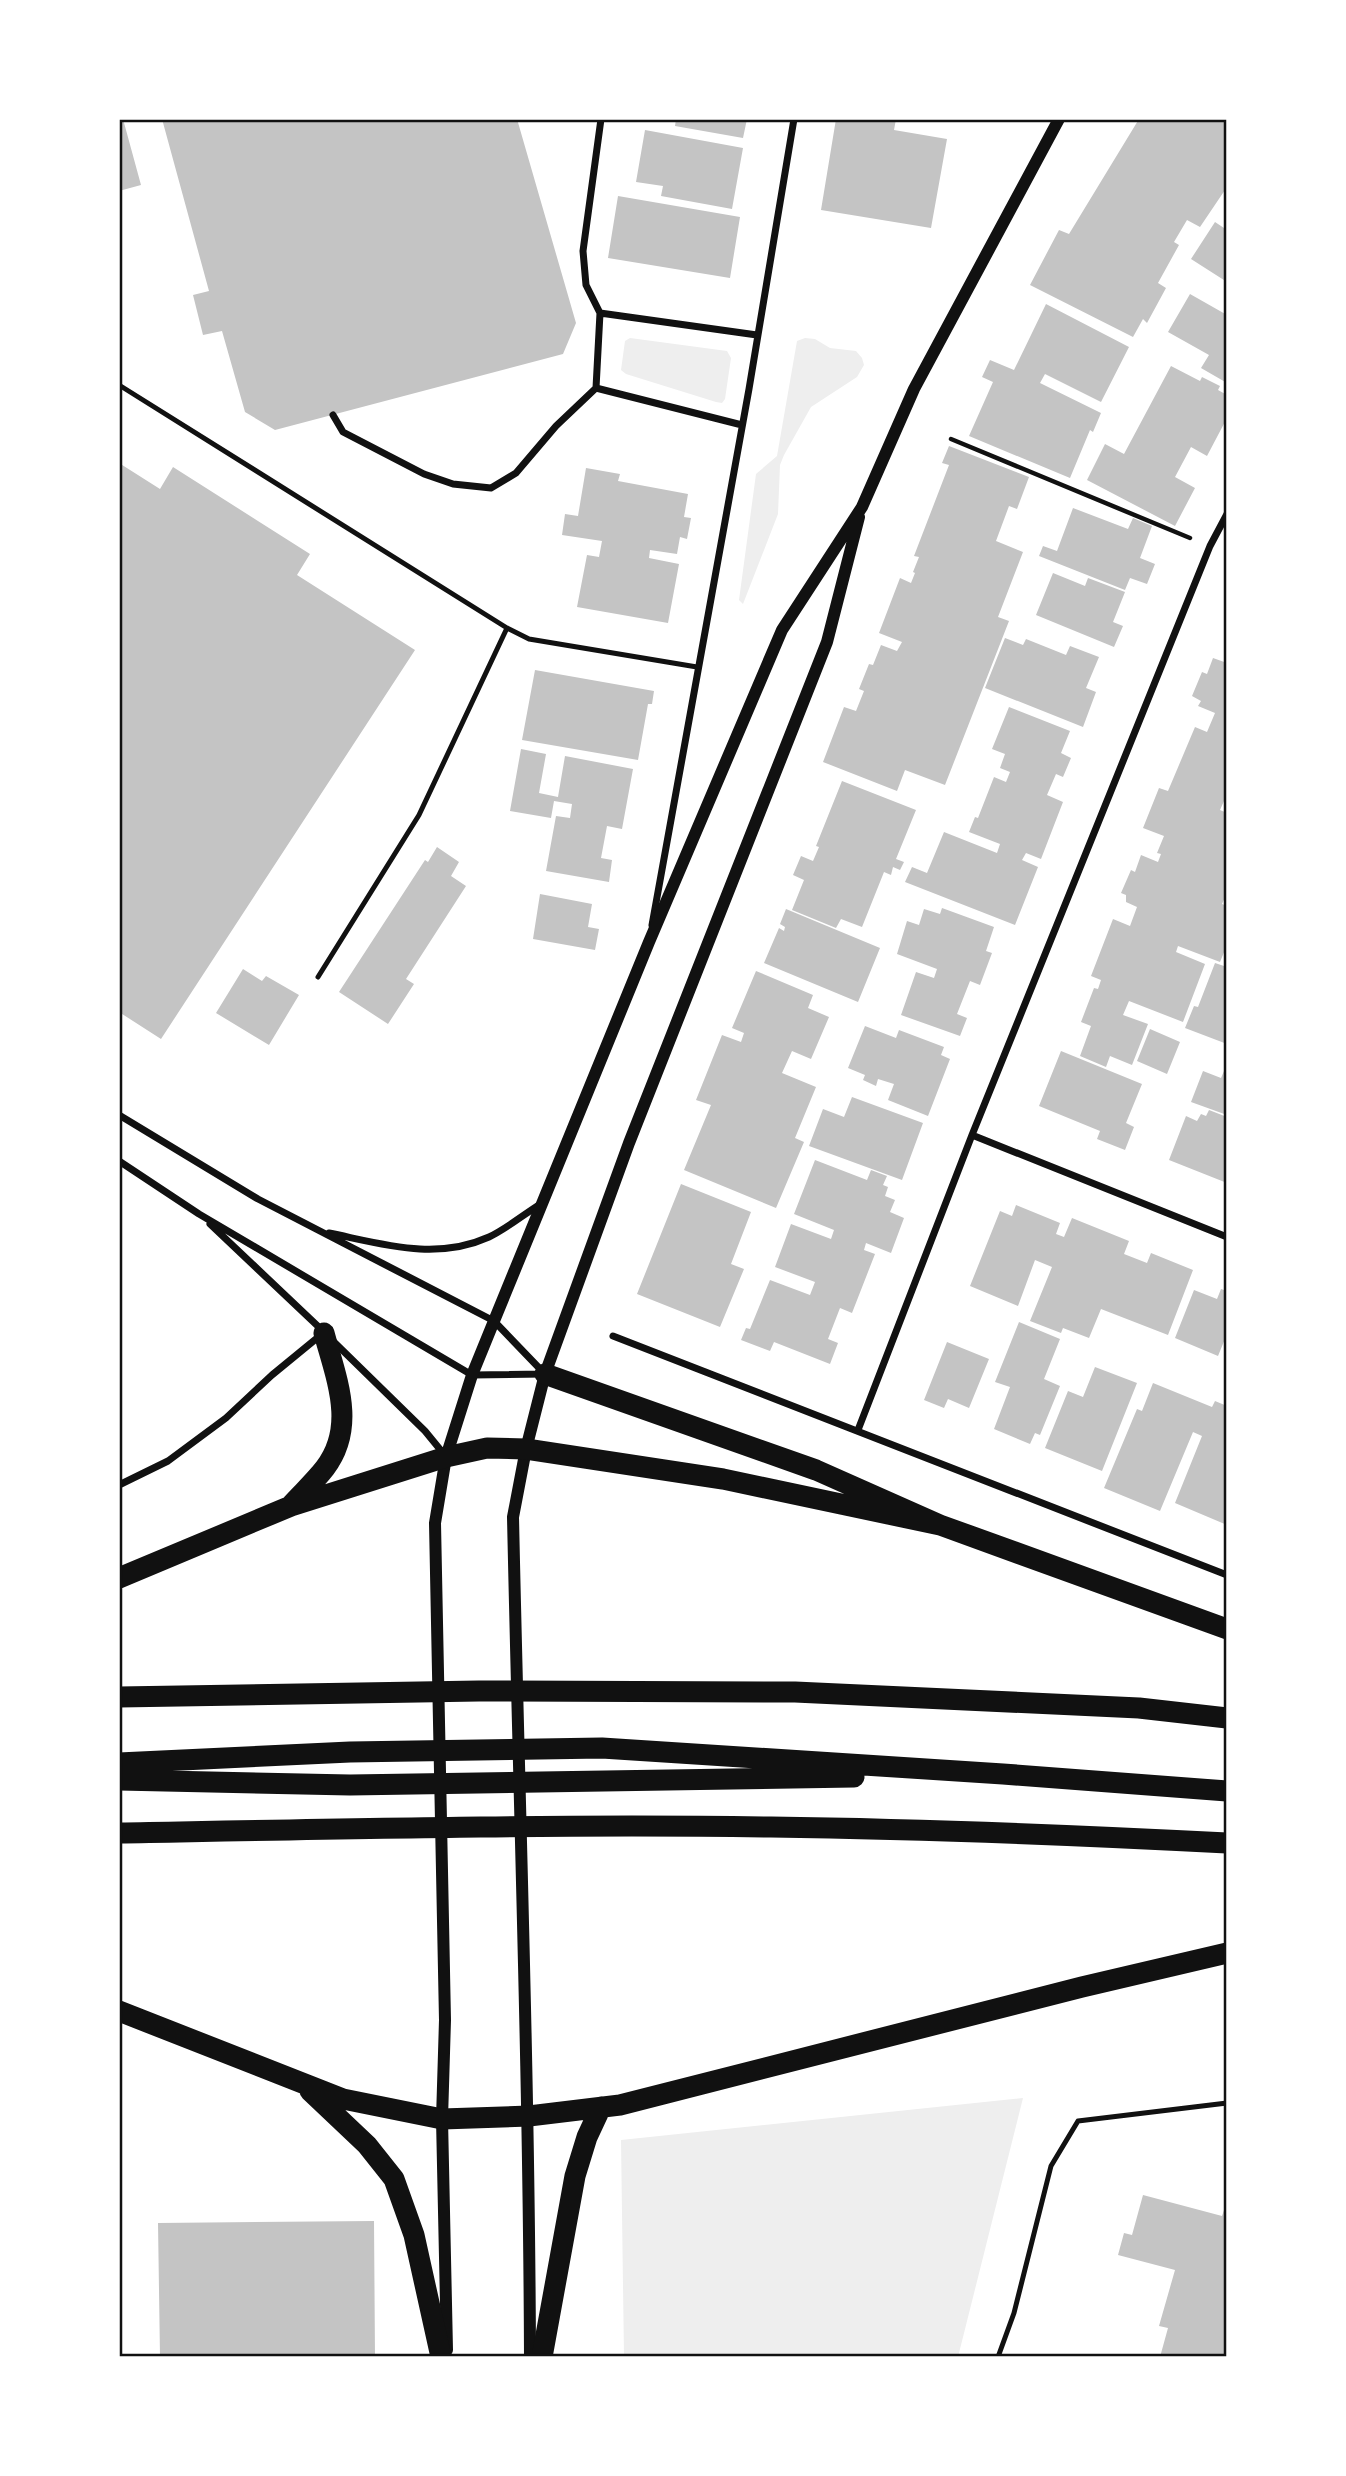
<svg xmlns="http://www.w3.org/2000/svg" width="1346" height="2476" viewBox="0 0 1346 2476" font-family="Quicksand,sans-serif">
<rect width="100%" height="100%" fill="#fff"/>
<path fill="#eee" d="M630 338 727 351 731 358 725 399 722 403 716 402 626 374 621 370 625 341Z
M805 338 815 339 830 348 856 351 862 358 864 365 857 377 811 407 784 455 780 465 778 514 743 604 739 600 756 474 777 456 797 341Z
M1023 2098 958 2357H624L621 2140Z"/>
<path fill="#c4c4c4" d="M119 119H123L141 185 119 191Z
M162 119H517L576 323 563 354 275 430 245 412 222 331 203 335 193 295 209 291Z
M676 119H747L743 138 675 126Z
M836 119H896L894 130 947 139 931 228 821 210Z
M1139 119H1227V187L1200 227 1187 220 1174 242 1179 245 1158 283 1166 288 1147 323 1143 319 1133 337 1030 285 1059 230 1069 234Z
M645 130 743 148 732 209 661 196 663 186 636 182Z
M618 196 740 217 730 278 608 258Z
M1215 222 1227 230V282L1191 259Z
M1190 294 1227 315V383L1201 368 1209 355 1168 332Z
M1046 304 1129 347 1101 402 1045 374 1040 383 1101 413 1093 432 1090 430 1070 478 969 436 993 382 982 377 990 360 1014 370Z
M1171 366 1200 381 1202 377 1220 386 1218 390 1227 395V418L1207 456 1191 447 1175 477 1195 488 1175 526 1087 480 1105 444 1124 454Z
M949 446 1029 477 1017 509 1009 506 996 541 1023 552 998 617 1009 621 945 785 905 770 897 791 823 762 844 707 856 711 864 691 859 689 869 664 873 665 881 645 897 651 902 642 879 633 900 578 911 583 915 573 913 572 919 557 914 556 949 465 942 463Z
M119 463 160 489 173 467 310 554 297 575 415 650 161 1039 119 1012Z
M586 468 620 474 618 481 688 494 684 517 691 518 687 539 680 537 677 554 650 550 649 558 679 564 668 623 577 607 587 555 599 557 602 541 562 535 565 514 578 516Z
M1073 508 1128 529 1133 518 1152 526 1140 558 1155 564 1147 584 1130 578 1125 590 1039 556 1043 546 1057 551Z
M1053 573 1085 586 1088 578 1125 592 1113 622 1123 626 1114 647 1036 615Z
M1005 638 1023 645 1026 639 1066 655 1070 646 1099 657 1086 688 1096 692 1083 727 985 688Z
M1213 658 1227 663V802L1224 801 1220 810 1227 813V893L1222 904 1227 906V945L1220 962 1178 946 1176 952 1205 964 1183 1022 1129 1001 1123 1015 1148 1024 1132 1065 1110 1056 1106 1067 1080 1056 1091 1026 1081 1022 1094 988 1098 989 1101 980 1091 976 1113 919 1130 926 1137 907 1126 902V895L1121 893 1131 870 1135 872 1141 855 1158 862 1161 854 1157 853 1164 836 1143 828 1159 788 1168 791 1195 727 1207 732 1215 713 1198 706 1201 701 1192 696 1202 672 1207 674Z
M535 670 654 691 652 704H648L638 760 522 740Z
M1009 707 1070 731 1061 753 1071 758 1063 777 1056 774 1047 795 1063 802 1041 859 1026 853 1022 860 1038 867 1015 925 905 882 912 867 927 873 944 832 997 853 1000 844 969 832 975 817 978 818 994 777 1006 782 1010 772 1000 768 1005 754 992 749Z
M521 749 546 754 539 793 558 797 565 756 633 769 622 829 607 826 601 858 612 860 609 882 546 871 556 816 570 818 572 804 554 801 551 818 510 811Z
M842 781 916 810 896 859 904 862 900 870 893 867 891 875 884 872 862 927 841 919 836 928 792 910 804 880 793 875 801 856 813 861 819 847 816 846Z
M437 847 459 862 451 876 466 886 406 979 414 984 388 1024 339 992 425 860 428 862Z
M540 894 592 904 588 927 599 929 595 950 533 939Z
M942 908 994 927 986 951 992 953 980 985 970 981 957 1014 967 1018 960 1036 901 1015 916 972 934 978 937 969 897 954 907 921 919 925 924 909 940 914Z
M786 909 880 948 858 1002 764 963 779 928 784 931 785 927 780 924Z
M1215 963 1227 967 1224 977 1227 978V1044L1185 1028 1194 1006 1198 1007Z
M243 969 262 981 266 976 299 995 269 1045 216 1013Z
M756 971 813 995 808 1008 829 1017 811 1059 792 1051 782 1073 816 1087 795 1138 804 1142 776 1208 684 1170 711 1105 696 1100 722 1035 741 1042 744 1033 732 1028Z
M865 1026 896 1038 899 1030 944 1047 941 1055 950 1059 928 1116 888 1100 894 1084 878 1079 876 1086 863 1080 865 1075 848 1068Z
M1150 1029 1180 1042 1167 1074 1137 1061Z
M1061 1051 1142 1084 1126 1123 1134 1127 1125 1150 1097 1139 1100 1131 1039 1106Z
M1227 1064V1115L1191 1102 1203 1071 1221 1078Z
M852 1097 923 1123 902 1180 809 1146 823 1109 844 1117Z
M1209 1110 1227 1117V1183L1169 1160 1186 1116 1197 1121 1201 1114 1206 1116Z
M815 1160 867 1180 871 1170 887 1176 883 1185 888 1187 885 1196 895 1200 890 1212 904 1218 891 1253 866 1243 864 1250 875 1254 852 1313 840 1308 828 1339 838 1343 830 1364 774 1342 770 1351 741 1340 746 1328 750 1329 770 1280 810 1295 815 1282 775 1267 791 1224 831 1239 834 1230 794 1214Z
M681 1184 751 1212 731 1264 744 1269 720 1327 637 1294Z
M1016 1205 1060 1223 1056 1234 1064 1237 1072 1218 1129 1241 1124 1254 1147 1263 1151 1253 1193 1270 1168 1335 1101 1309 1089 1338 1063 1328 1061 1333 1030 1321 1052 1267 1035 1260 1018 1306 970 1286 1000 1211 1012 1216Z
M1221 1289 1227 1291V1334L1218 1356 1175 1338 1194 1290 1217 1299Z
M1019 1322 1060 1339 1044 1379 1060 1386 1040 1435 1035 1433 1030 1444 994 1429 1010 1387 995 1382Z
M947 1342 989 1359 969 1408 948 1399 944 1408 924 1400Z
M1095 1367 1137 1383 1102 1471 1045 1448 1068 1391 1083 1397Z
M1153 1383 1212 1407 1215 1401 1227 1406V1525L1175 1503 1202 1436 1193 1432 1160 1511 1104 1488 1137 1409 1142 1411Z
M1143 2195 1222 2216 1227 2201V2357H1160L1168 2328 1159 2326 1175 2270 1118 2255 1124 2233 1132 2235Z
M374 2221 375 2357H160L158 2223Z"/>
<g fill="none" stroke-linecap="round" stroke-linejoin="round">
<path stroke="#111" stroke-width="4.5" d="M951 439 1190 538"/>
<path stroke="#111" stroke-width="5" d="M119 385 507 628 529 639 697 667
M318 977 419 815 507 628
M998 2357 1014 2313 1051 2166 1078 2121 1227 2103"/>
<path stroke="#111" stroke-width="7" d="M600 313 757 335
M596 388 742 425
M333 415 343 432 424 474 453 484 491 488 516 473 556 426 596 388 600 313 586 285 583 251 601 119
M652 925 749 389 794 119
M119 1115 258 1199 494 1321 542 1371
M972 1135 1227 1237
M119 1161 199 1214 472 1375 545 1374
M210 1224 323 1331
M329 1233C383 1244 436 1261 489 1237 506 1229 523 1215 539 1205
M613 1336 1227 1575
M334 1342 425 1431 443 1453
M858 1430 972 1135 1210 546 1227 514
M119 1485 168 1461 226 1418 272 1375 322 1334"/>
<path stroke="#111" stroke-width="12" d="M447 2350 442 2119 445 2020 435 1523 446 1457 472 1375 494 1321 649 942 782 630 862 507 914 389 1059 119
M530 2357C529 2077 519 1797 513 1517L526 1449 545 1374 629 1143 827 642 859 517"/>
<path stroke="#111" stroke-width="21" d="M545 1374 816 1470 940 1525 1227 1629
M292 1504C303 1492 315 1481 325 1468 357 1426 336 1378 324 1333
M119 1578 291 1506 446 1457 487 1448 526 1449 723 1479 940 1525
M119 1697 479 1691 795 1692 1139 1708 1227 1718
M119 1763 350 1752 602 1748 1003 1774 1227 1791
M119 1780 350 1785 854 1777
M119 1833C336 1829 553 1824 771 1827 923 1829 1075 1835 1227 1843
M119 2011 343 2099 442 2119 529 2116 620 2105 1082 1987 1227 1953
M310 2091 367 2145 394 2179 414 2235 441 2357
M542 2357 575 2176 587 2137 601 2107"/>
</g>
<rect width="1346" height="2476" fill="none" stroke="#ffffff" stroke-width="242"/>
<rect x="121" y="121" width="1104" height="2234" fill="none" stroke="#111" stroke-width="2.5"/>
</svg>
